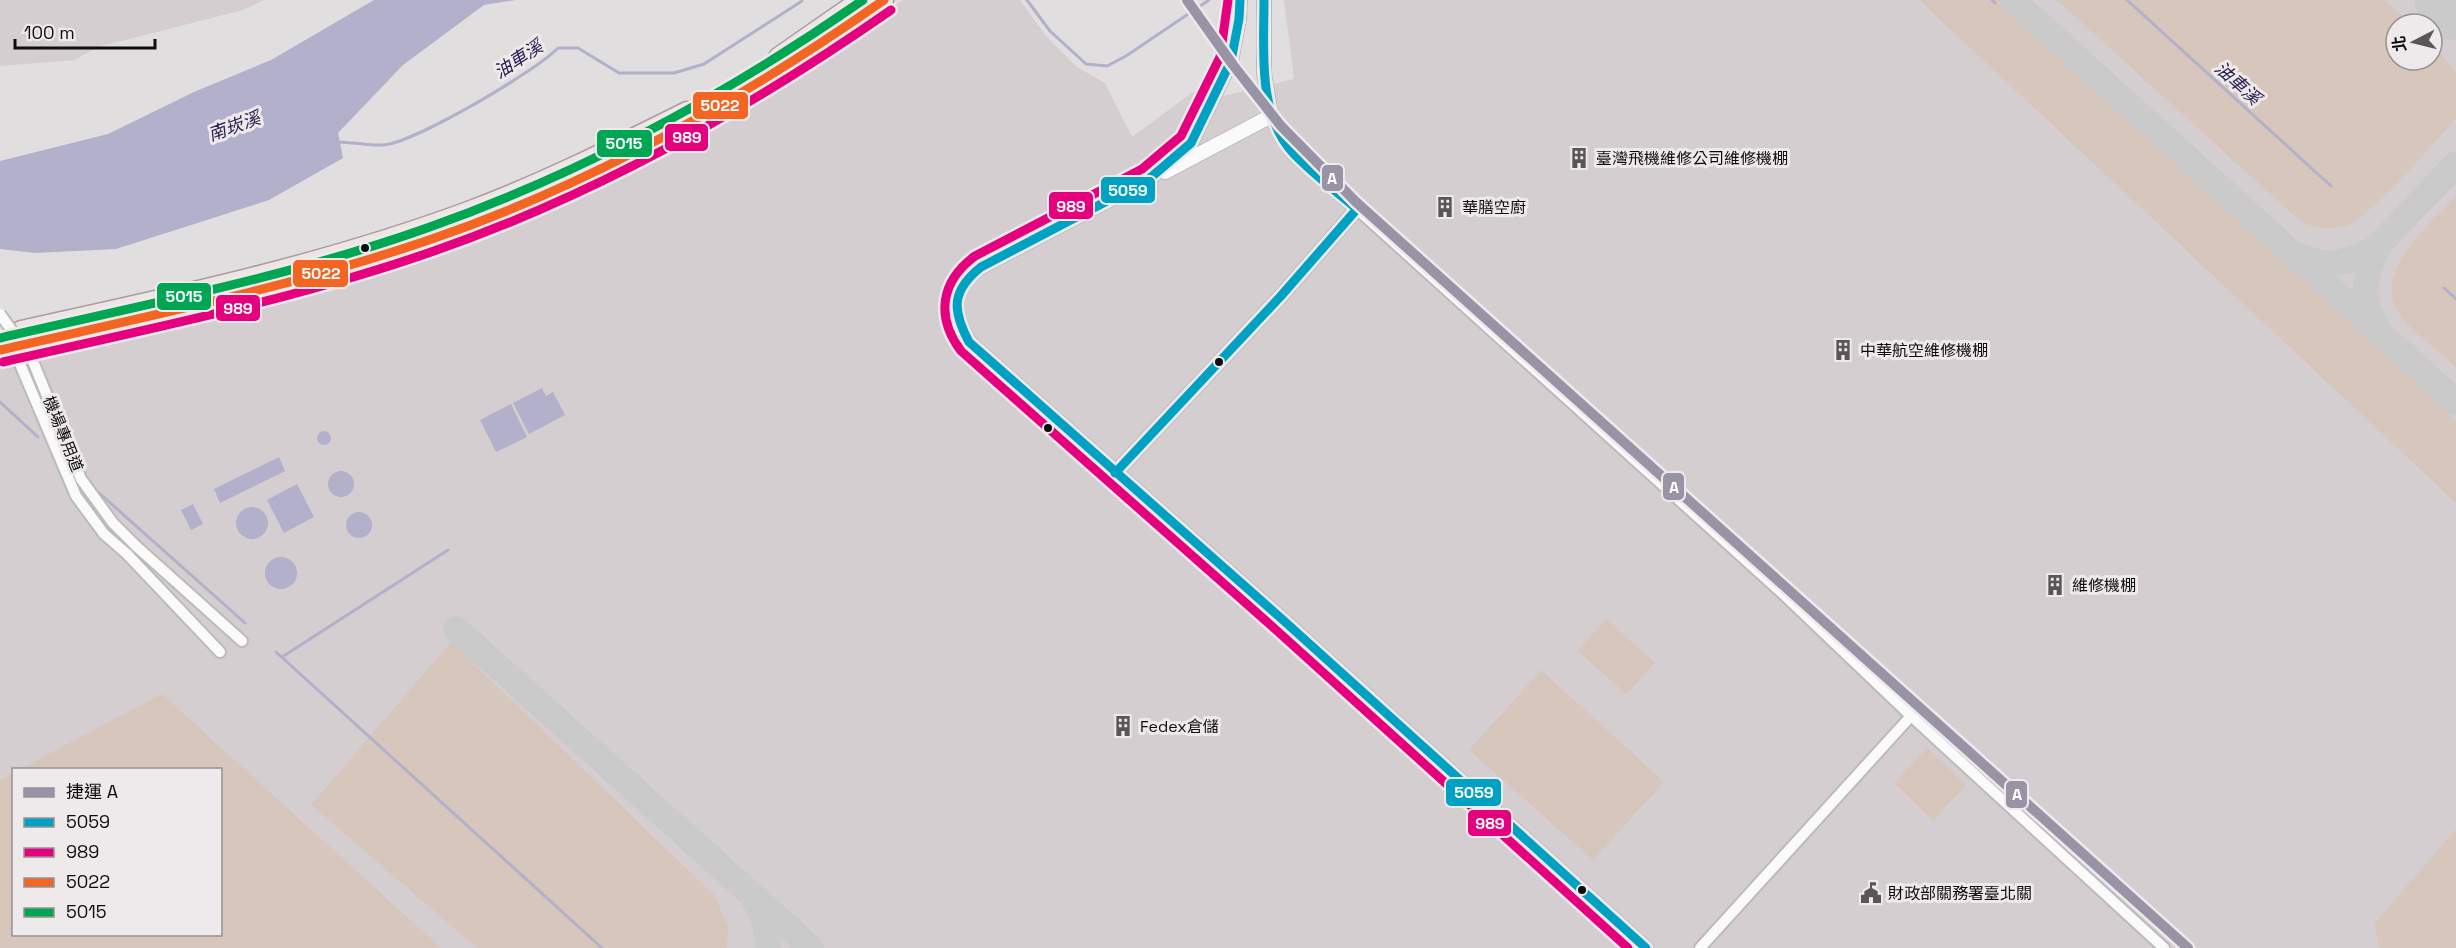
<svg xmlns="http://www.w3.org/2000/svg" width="2456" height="948" viewBox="0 0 2456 948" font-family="'Space Grotesk','Noto Sans TC',sans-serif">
<rect width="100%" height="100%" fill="#e0dedf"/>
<path fill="#d5ced0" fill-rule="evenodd" d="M0 0H264L243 10 98 47 74 60 0 66Z
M903 0H1020L1046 36 1077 67 1105 83 1132 137 1193 92 1202 101 1294 79 1284 0H2456V948H0V358L366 272 549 203 631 166 678 142ZM2396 24H2432V60H2396ZM14 770H220V934H14Z"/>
<path fill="#d7c6bc" d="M1919 0H2015L2456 421V503Z
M2057 0H2385L2411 24H2396V60H2432V44L2456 72V117C2449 130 2366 217 2353 223 2332 231 2320 230 2300 221Z
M2456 196V367C2442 354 2411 331 2401 316 2369 272 2429 226 2456 196Z
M1606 619 1655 663 1626 694 1578 651Z
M451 642 715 896 728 927 727 948H477L311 805Z
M1541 670 1664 782 1593 860 1469 750Z
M162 694 441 948H0V780L13 773 14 934H220V770L20 769Z
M1927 748 1966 785 1933 821 1894 783Z
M2456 829V948H2379L2375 923Z"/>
<path fill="#b2b0ca" d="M374 0H515L484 5 403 65 338 133 343 158 269 200 116 249 35 253 0 249V161L108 134 194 92 271 60Z
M542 388 546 396 553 392 565 415 529 434 513 403Z
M511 404 527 437 496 452 480 420Z
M317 438a7 7 0 1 1 14 0a7 7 0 1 1-14 0Z
M279 457 285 471 220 503 214 489Z
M328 484a13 13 0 1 1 26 0a13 13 0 1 1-26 0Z
M297 484 314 517 284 533 267 500Z
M193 504 203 524 191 530 181 510Z
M236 523a16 16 0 1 1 32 0a16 16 0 1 1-32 0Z
M346 525a13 13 0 1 1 26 0a13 13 0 1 1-26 0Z
M265 573a16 16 0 1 1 32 0a16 16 0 1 1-32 0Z"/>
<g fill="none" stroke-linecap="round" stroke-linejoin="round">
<path stroke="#b2b0ca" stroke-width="3" d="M1027 0 1050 31 1086 64 1107 66 1126 56 1209 0
M1992 0 1995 3
M2127 0 2331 186
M338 142C353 142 369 146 384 145 415 142 535 72 558 48H578L619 73H674L704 64 802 1
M2444 288 2456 299
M0 402 38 437
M98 492 245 623
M276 652 602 948
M282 657 448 550"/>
<path stroke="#cbcaca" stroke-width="26" d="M2013 0 2456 402
M2298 255C2326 270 2352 263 2378 246L2456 164
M2377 327C2359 301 2365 273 2378 246
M456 629 811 948
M754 900C765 915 767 931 768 948"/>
<path stroke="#cbcaca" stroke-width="63" d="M2446 0 2456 9"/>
<path stroke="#c0bfc0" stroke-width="18" stroke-dasharray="18 9" stroke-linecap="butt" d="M0 350 29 343"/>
<defs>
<path id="minor" d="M1357 209 1781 592 1911 716 2164 948
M136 546 242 641
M127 554 220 652
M1700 948 1911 716"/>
<path id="tertiary" d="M1240 0 1239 19 1231 61 1191 143 1149 179 981 267C950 288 951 311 969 342L1283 620 1646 948
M1165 172 1271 116
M1115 473 1280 297 1357 209 1293 153 1271 116 1264 73V0"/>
<path id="primary" d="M778 57 860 0
M21 330C172 297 322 265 468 211 543 183 615 147 687 111
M29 343C118 323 208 305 297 280 319 274 342 269 364 261 444 234 523 205 600 170 698 125 796 64 884 0"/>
</defs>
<use href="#minor" stroke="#bcbabb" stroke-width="14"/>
<use href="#tertiary" stroke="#bcbabb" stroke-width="16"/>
<use href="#primary" stroke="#ab9d9d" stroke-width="21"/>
<use href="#minor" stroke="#fafafa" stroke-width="10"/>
<use href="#tertiary" stroke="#fafafa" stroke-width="14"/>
<use href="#primary" stroke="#ede5e5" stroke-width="18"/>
<defs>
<path id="minor-bridge" d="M0 314 32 359 81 479 113 523 136 546
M0 335 20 364 76 496 104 534 127 554"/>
</defs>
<use href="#minor-bridge" stroke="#bcbabb" stroke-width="14" stroke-linecap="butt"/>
<use href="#minor-bridge" stroke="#fafafa" stroke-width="10"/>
<defs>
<path id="bus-1" d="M1240 0 1239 19 1231 61 1191 143 1149 179 981 267C951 291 952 310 969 342L1283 620 1646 948
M1115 473 1280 297 1357 209C1336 191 1313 174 1294 154 1257 115 1264 50 1264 0"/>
<path id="bus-2" d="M1228 0 1220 57 1181 136 1142 169 975 256C941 281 935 316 961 351L1275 629 1628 948
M3 362C147 329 294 300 434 251 598 194 749 109 891 10"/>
<path id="bus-3" d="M0 350C144 317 289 288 429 240 593 184 743 99 884 0"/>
<path id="bus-4" d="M0 338C143 305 289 277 427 228 583 173 728 94 863 0"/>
</defs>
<use href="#bus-1" stroke="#eeeaec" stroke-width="14"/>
<use href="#bus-2" stroke="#eeeaec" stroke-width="14"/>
<use href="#bus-3" stroke="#eeeaec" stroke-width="14"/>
<use href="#bus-4" stroke="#eeeaec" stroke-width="14"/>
<use href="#bus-1" stroke="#01a1c4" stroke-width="9"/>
<use href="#bus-2" stroke="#e5007d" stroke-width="9"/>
<use href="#bus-3" stroke="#f26522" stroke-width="9"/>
<use href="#bus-4" stroke="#00a651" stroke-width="9"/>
<defs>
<path id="metro-1" d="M1187 0 1233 65 1281 126 1356 202 2188 948"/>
</defs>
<use href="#metro-1" stroke="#eeeaec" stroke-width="15"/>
<use href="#metro-1" stroke="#9993a6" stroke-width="10"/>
</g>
<defs>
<symbol id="building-bare" viewBox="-9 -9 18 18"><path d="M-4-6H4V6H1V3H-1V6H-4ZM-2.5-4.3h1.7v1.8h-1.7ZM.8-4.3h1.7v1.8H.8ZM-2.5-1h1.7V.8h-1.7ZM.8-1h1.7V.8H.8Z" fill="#585657" stroke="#eeeaec" stroke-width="2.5" paint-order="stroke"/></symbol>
<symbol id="civic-bare" viewBox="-9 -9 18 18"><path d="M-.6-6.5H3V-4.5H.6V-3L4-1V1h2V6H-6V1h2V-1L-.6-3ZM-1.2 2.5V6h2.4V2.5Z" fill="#585657" stroke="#eeeaec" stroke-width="2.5" paint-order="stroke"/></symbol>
</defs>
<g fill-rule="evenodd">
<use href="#building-bare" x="1564" y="143" width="30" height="30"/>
<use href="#building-bare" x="1430" y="192" width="30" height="30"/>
<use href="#building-bare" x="1828" y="335" width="30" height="30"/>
<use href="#building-bare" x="2040" y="570" width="30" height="30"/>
<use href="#building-bare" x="1108" y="711" width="30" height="30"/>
<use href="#civic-bare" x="1856" y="878" width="30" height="30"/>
</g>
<g fill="#0e0d0e" stroke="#eeeaec" stroke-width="2">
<circle cx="365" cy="248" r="5"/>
<circle cx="1219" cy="362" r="5"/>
<circle cx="1048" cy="428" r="5"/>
<circle cx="1582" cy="890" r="5"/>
</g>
<g text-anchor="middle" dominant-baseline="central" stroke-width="6" stroke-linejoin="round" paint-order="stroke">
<g font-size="16" fill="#0e0d0e" stroke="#eeeaec" text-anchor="start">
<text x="1596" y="158">臺灣飛機維修公司維修機棚</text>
<text x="1462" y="207">華膳空廚</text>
<text x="1860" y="350">中華航空維修機棚</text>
<text x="2072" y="585">維修機棚</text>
<text x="1140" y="726">Fedex倉儲</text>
<text x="1888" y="893">財政部關務署臺北關</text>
</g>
<g font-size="16" fill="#0e0d0e" stroke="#eeeaec">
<text transform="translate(63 434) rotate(68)">機場專用道</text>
</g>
<g font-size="18" font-style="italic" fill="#2a2151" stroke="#eeeaec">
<text transform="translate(518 59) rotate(-33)">油車溪</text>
<text transform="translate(2238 83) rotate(42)">油車溪</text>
<text transform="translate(234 126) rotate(-20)">南崁溪</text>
</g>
</g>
<g stroke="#eeeaec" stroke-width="2">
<rect x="692" y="91" width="57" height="29" rx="6" fill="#f26522"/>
<rect x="664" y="123" width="45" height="29" rx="6" fill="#e5007d"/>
<rect x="596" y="129" width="57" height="29" rx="6" fill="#00a651"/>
<rect x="1321" y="164" width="23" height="28" rx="6" fill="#9993a6"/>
<rect x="1100" y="176" width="56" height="28" rx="6" fill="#01a1c4"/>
<rect x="1048" y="191" width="46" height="29" rx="6" fill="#e5007d"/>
<rect x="292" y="259" width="57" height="29" rx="6" fill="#f26522"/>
<rect x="156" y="282" width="56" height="29" rx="6" fill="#00a651"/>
<rect x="215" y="294" width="46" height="28" rx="6" fill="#e5007d"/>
<rect x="1662" y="472" width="23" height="29" rx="6" fill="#9993a6"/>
<rect x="1445" y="778" width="57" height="29" rx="6" fill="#01a1c4"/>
<rect x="2005" y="780" width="23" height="29" rx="6" fill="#9993a6"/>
<rect x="1467" y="809" width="45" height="28" rx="6" fill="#e5007d"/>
</g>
<g font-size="16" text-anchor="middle" font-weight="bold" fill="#fff">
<text x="720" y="111">5022</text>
<text x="687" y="143">989</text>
<text x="624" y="149">5015</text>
<text x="1332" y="184">A</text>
<text x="1128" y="196">5059</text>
<text x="1071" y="212">989</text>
<text x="321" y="279">5022</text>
<text x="184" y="302">5015</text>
<text x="238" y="314">989</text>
<text x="1674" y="493">A</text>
<text x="1474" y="798">5059</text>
<text x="2017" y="800">A</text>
<text x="1490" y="829">989</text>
</g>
<rect x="12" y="768" width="210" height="168" fill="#eeeaec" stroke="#949293" stroke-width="1.5"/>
<rect x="24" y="788" width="30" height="9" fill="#9993a6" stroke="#949293" stroke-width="1.5"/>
<text x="66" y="798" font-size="18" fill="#0e0d0e">捷運 A</text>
<rect x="24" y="818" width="30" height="9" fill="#01a1c4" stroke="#949293" stroke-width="1.5"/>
<text x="66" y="828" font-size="18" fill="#0e0d0e">5059</text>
<rect x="24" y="848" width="30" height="9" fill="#e5007d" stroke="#949293" stroke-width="1.5"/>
<text x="66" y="858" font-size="18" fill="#0e0d0e">989</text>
<rect x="24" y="878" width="30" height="9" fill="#f26522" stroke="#949293" stroke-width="1.5"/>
<text x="66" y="888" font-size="18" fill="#0e0d0e">5022</text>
<rect x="24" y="908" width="30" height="9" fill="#00a651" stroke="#949293" stroke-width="1.5"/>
<text x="66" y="918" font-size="18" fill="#0e0d0e">5015</text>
<g transform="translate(2414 42) rotate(263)"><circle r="28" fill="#eeeaec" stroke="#949293" stroke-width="1.5"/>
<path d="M0-4.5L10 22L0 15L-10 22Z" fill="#585657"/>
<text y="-9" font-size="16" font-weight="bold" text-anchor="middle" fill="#0e0d0e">北</text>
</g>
<path d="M15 39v9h140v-9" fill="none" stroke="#0e0d0e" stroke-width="3"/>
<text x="24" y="39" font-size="18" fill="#0e0d0e" stroke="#eeeaec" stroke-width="4.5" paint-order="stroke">100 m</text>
</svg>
